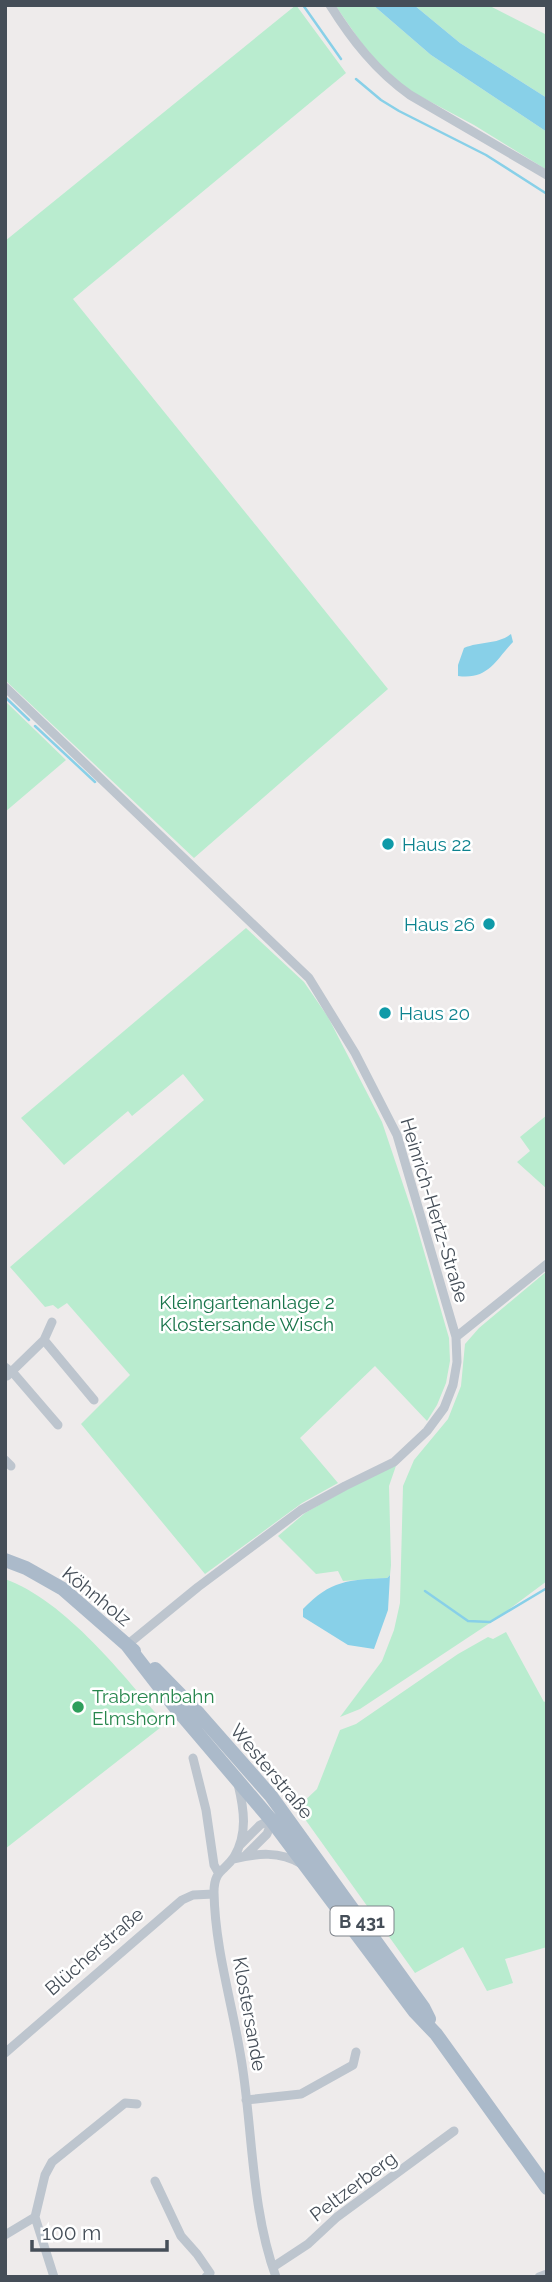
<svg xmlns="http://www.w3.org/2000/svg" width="552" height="2282" viewBox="0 0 552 2282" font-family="Raleway,sans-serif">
<rect width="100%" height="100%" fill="#eeebeb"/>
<path fill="#b9eccf" d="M296 5 346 73 73 299 388 689 194 858 5 680V241Z
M335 5H373L431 55 547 132V170L474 125 412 92 390 76 367 51Z
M414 5H488L547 35V98L460 43Z
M5 701 66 760 5 812Z
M246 928 304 982 328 1017 382 1122 414 1217 449 1338 450 1361 446 1383 437 1405 427 1421 375 1366 300 1438 338 1483 302 1503 205 1574 81 1424 130 1375 67 1303 58 1309 53 1305 45 1307 10 1267 204 1100 183 1074 132 1116 128 1111 64 1165 21 1118Z
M547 1115V1189L517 1162 530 1151 520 1137Z
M547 1271V1581L496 1619 360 1709 340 1717 382 1661 394 1630 400 1603 403 1486 414 1460 448 1419 461 1386 465 1344 479 1328Z
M398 1460 389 1486 391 1565 390 1575 387 1578 343 1581 338 1571 316 1574 278 1536 305 1513Z
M5 1579C66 1601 124 1676 165 1724L5 1849Z
M506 1632 544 1702 547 1700V1947L505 1959 513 1983 487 1991 463 1947 415 1973 297 1808 317 1789 340 1730 356 1724 458 1654 488 1637 493 1639Z"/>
<path fill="#88d0e8" d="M373 5H414L460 43 547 98V132L431 55Z
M511 634 513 642C495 661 488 680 458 676V665L464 648C480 641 497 645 511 634Z
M390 1575 388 1610 374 1649 348 1645 303 1617V1609C331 1580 348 1580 387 1578Z"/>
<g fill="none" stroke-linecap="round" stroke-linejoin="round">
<path stroke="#88d0e8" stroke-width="2.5" d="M303 5 341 59
M356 79 381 100 399 111 486 155 547 194
M5 697 29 720
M35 726 95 782
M425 1591 468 1621 490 1622 547 1588"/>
<path stroke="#bdc5ce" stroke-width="9" d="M330 5C352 40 376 71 410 95L547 175
M5 687 309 978 355 1053 397 1135 456 1337 457 1362 453 1385 444 1408 427 1431 394 1462 345 1486 301 1510 198 1587 127 1645
M456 1337 547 1264
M44 1340 94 1400
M5 1367 15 1375 58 1425
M7 1376 44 1340 52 1322
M5 1460 11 1466
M193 1758 206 1810 214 1865 218 1872
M238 1784C244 1809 248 1834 234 1857 224 1872 214 1870 214 1892 215 1953 235 2012 243 2071 253 2140 252 2211 276 2277
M240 1845 260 1825 275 1818
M246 1855 267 1834 272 1821
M233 1859C258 1853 279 1851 302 1864
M5 2053 182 1900 193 1895 214 1894
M246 2100 301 2094 353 2065 356 2052
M155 2181 181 2236 197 2254 210 2273 206 2277
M5 2235 35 2217
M273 2267 308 2244 337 2217 454 2131
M54 2277 35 2217 45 2175 52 2162 125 2103 137 2104
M539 2277 547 2274"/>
<path stroke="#abbaca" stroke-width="14" d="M5 1560 26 1568 63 1589 134 1651
M127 1645 175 1707 272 1821 415 2012 436 2034 547 2188
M155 1669 199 1714 271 1796 423 2007 429 2019"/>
</g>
<g fill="#0f9aa8" stroke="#fff" stroke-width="2.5">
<circle cx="388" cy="844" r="7"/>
<circle cx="489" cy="924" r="7"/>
<circle cx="385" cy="1013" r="7"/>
</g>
<circle fill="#2e9e5b" stroke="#fff" stroke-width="2.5" cx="78" cy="1707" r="7"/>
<g text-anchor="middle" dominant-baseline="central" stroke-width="5" stroke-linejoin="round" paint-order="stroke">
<rect fill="#fff" stroke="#7d838a" stroke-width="2" x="330.5" y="1906.5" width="63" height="29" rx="5"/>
<g font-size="18" font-weight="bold" fill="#454e58">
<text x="362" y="1921">B 431</text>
</g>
<g font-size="19" fill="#0d838f" stroke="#fff" text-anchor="start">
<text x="402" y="844">Haus 22</text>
<text x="475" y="924" text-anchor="end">Haus 26</text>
<text x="399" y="1013">Haus 20</text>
</g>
<g font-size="19" fill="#454e58" stroke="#fff">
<text transform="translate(435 1210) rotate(73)">Heinrich-Hertz-Straße</text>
<text transform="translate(97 1596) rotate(39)">Köhnholz</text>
<text transform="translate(272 1771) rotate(50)">Westerstraße</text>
<text transform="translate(94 1951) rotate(-41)">Blücherstraße</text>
<text transform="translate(250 2014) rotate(80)">Klostersande</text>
<text transform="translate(353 2186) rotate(-37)">Peltzerberg</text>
</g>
<g font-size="19" fill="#19754b" stroke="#fff">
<text x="247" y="1302">Kleingartenanlage 2<tspan x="247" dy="22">Klostersande Wisch</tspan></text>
</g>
<g font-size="19" fill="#27864d" stroke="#fff" text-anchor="start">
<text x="92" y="1696">Trabrennbahn<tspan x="92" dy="22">Elmshorn</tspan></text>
</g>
</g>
<rect width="552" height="2282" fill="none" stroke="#454e58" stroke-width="14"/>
<path d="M32 2240v10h135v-10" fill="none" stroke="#454e58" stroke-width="3.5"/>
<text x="42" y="2240" font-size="21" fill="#454e58" stroke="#ffffff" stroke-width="5" paint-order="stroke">100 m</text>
</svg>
